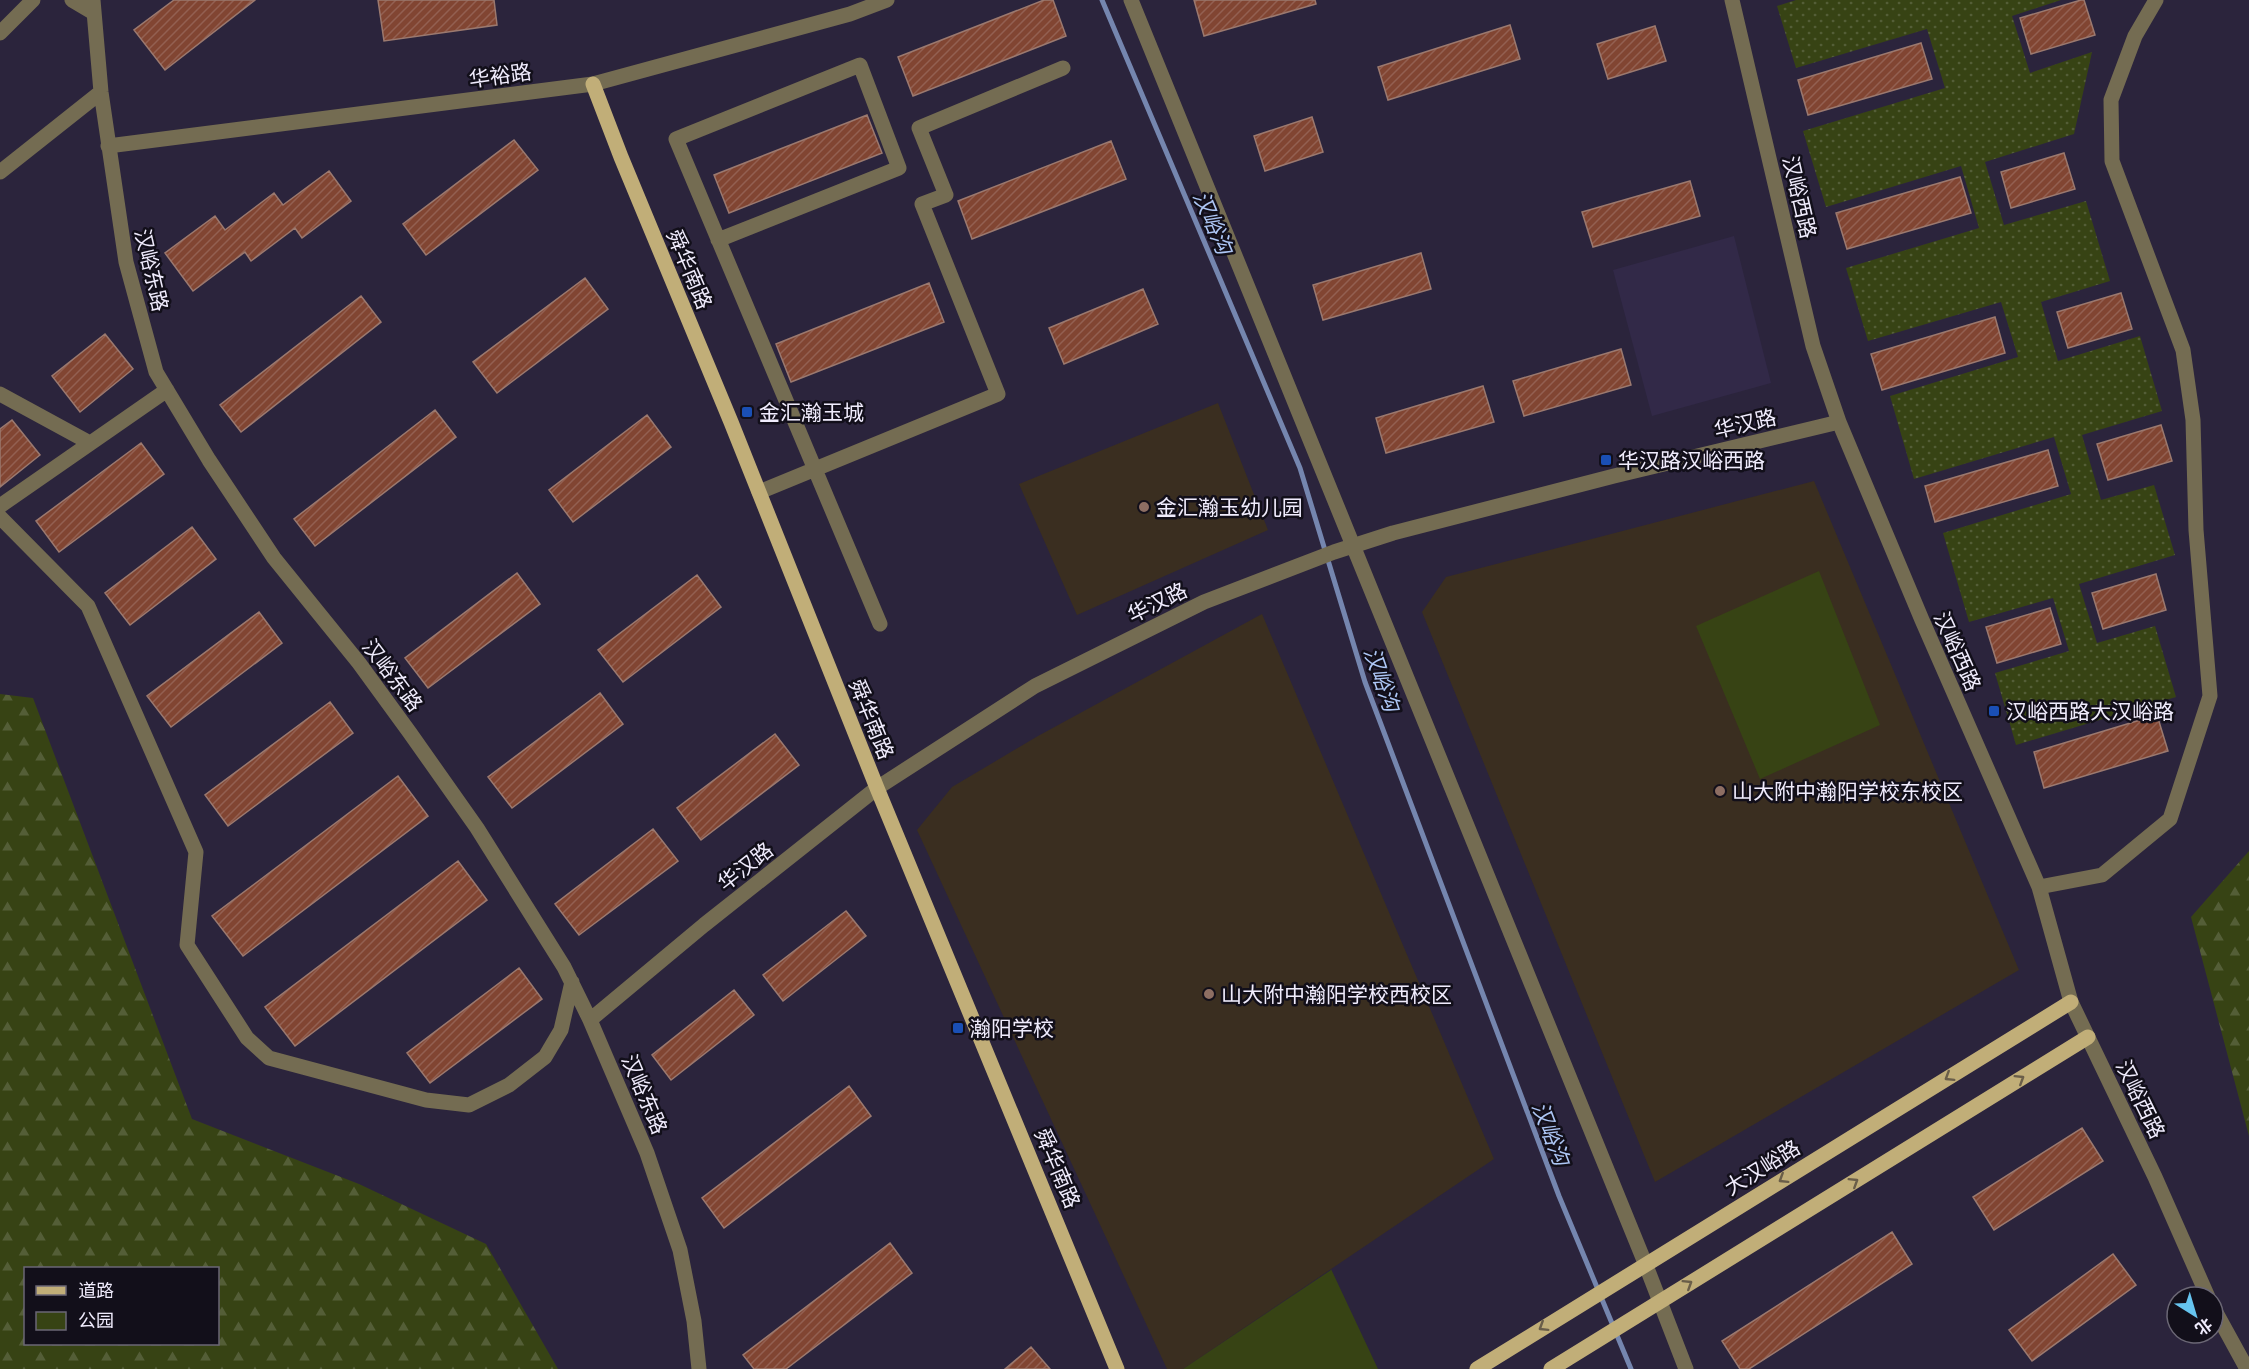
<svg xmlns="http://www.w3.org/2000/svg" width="2249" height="1369" viewBox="0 0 2249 1369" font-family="'Open Sans','Noto Sans SC',sans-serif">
<defs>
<pattern id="forest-firs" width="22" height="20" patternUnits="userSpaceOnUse" patternTransform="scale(1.5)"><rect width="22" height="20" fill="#374314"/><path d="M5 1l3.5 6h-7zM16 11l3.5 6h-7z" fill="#545e37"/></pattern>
<pattern id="garden-dots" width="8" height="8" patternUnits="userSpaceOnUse" patternTransform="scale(1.5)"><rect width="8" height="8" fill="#374314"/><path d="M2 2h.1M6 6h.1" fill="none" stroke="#545e37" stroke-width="1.8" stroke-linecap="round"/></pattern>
<pattern id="building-hatch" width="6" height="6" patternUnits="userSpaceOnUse" patternTransform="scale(1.5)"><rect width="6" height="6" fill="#814532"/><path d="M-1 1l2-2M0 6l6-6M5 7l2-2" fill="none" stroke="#936051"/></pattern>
</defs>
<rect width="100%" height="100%" fill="#2b243c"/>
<path fill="#322948" d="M1734 236 1771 383 1652 416 1613 270Z"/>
<path fill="#3a2e20" d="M1218 403 1268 530 1077 615 1019 484Z
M1814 481 2019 970 1655 1182 1422 612 1446 577Z
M1262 614 1494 1159 1183 1369H1167L917 830 952 787 1038 736Z"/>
<path fill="url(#forest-firs)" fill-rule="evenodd" d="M0 694 33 698 192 1119 359 1184 486 1244 558 1369H0ZM26 1268H218V1344H26Z
M2249 851V1136L2191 917Z"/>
<path fill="#374314" d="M1819 571 1880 725 1760 779 1696 626Z
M1331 1269 1378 1369H1183L1331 1270Z"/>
<path fill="url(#garden-dots)" d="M1796 0H2061L2012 16 2030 73 2092 52 2074 134 1985 162 2004 225 2086 201 2110 281 2041 302 2058 361 2140 336 2162 411 2082 435 2101 500 2154 485 2175 555 2079 584 2097 643 2155 626 2176 697 2016 745 1995 673 2069 651 2053 598 1969 622 1943 533 2071 494 2054 437 1914 479 1890 396 2018 357 2001 302 1868 341 1846 268 1979 228 1961 166 1826 207 1803 131 1945 88 1927 29 1796 68 1777 6Z"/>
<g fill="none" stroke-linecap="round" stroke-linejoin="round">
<path stroke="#7586af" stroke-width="5" d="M1102 0 1300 468 1365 682 1559 1196 1631 1369"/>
</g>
<path fill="url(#building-hatch)" stroke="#9b796f" stroke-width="1.5" d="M174 0H255L165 70 134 30Z
M378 0H494L497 25 384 41Z
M1044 0H1053L1066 36 913 96 898 57Z
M1194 0H1315L1316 4 1204 36Z
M2081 0H2084L2095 35 2031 54 2020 18Z
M1510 25 1520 59 1388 100 1378 67Z
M1655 26 1666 61 1608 79 1597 44Z
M1921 43 1932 79 1808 115 1798 80Z
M867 115 882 153 729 213 714 175Z
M1312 117 1323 152 1265 171 1254 136Z
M514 140 538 170 426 255 403 224Z
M1111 141 1126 179 972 239 958 201Z
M2064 153 2075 189 2011 208 2001 172Z
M329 171 351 201 302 238 295 228 251 261 245 252 193 291 165 253 215 216 225 230 274 193 283 205Z
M1960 177 1971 213 1847 249 1836 213Z
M1690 181 1700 216 1593 247 1582 212Z
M1421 253 1431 289 1323 320 1313 285Z
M585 278 608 309 497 393 473 362Z
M929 283 944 322 791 382 776 344Z
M1143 289 1158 324 1064 364 1049 328Z
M2121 293 2132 329 2068 348 2057 312Z
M361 296 381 322 241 432 220 405Z
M1995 317 2005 353 1882 390 1871 354Z
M105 334 133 369 80 412 52 376Z
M1621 349 1631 385 1524 416 1513 381Z
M1483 386 1494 422 1386 453 1376 418Z
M435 410 456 437 315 546 294 519Z
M647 415 671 447 573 522 549 490Z
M12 420 40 455 0 487V429Z
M2161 425 2172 461 2108 480 2097 444Z
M141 443 164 474 59 552 36 521Z
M2048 450 2058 486 1935 522 1925 486Z
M192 527 216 559 130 625 105 593Z
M517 573 540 604 428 688 405 658Z
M2156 574 2166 610 2103 629 2092 593Z
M697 575 721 607 623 682 598 650Z
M2050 608 2061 644 1997 663 1986 627Z
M259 612 282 643 171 727 147 696Z
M600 693 623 724 512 808 488 777Z
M330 702 353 733 228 826 205 795Z
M2157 715 2168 751 2044 788 2034 752Z
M775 734 799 765 701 840 677 808Z
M398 776 428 816 243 956 212 916Z
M653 829 678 861 579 935 555 904Z
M458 861 487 900 295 1046 265 1007Z
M846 911 866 936 783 1001 763 975Z
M519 968 542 999 430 1083 407 1053Z
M734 990 754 1015 671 1080 652 1055Z
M849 1086 871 1116 724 1228 702 1198Z
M2082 1128 2103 1161 1994 1230 1973 1197Z
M1892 1232 1912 1264 1749 1369H1740L1722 1341Z
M890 1243 912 1273 786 1369H754L743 1355Z
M2113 1254 2136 1285 2032 1361 2009 1330Z
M1031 1347 1050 1369H1005Z"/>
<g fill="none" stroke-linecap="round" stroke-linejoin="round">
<path stroke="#746c52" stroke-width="15" d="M72 0 94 13
M93 0 101 92 126 262 156 372 209 460 274 558 359 663 410 733 477 828 564 967 590 1020 647 1153 680 1250 694 1321 699 1369
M1131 0 1645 1263 1686 1369
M1732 0 1813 346 1839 422 1922 620 2039 887 2071 1002 2155 1177 2208 1297
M0 33 33 0
M108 146 593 84 850 14 887 0
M0 172 101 92
M718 240 899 168 860 65 676 139 880 624
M0 394 90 443
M759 492 998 394 922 204 946 195 919 128 1063 68
M0 506 167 390
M0 517 88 606 196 852 187 945 247 1038 269 1058 426 1100 469 1105 509 1085 545 1057 561 1030 572 982
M2039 887 2102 875 2170 819 2210 696 2196 530 2193 420 2183 350 2112 161 2111 100 2135 36 2156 0
M590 1020 704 925 877 788 1035 686 1204 602 1334 552 1393 533 1614 476 1839 422
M2213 1307 2247 1369"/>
<path stroke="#c1ae78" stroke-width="15" d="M593 84 621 157 731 422 877 788 1117 1369
M1477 1369 2071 1002
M1551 1369 2088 1037"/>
</g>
<defs><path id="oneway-chevron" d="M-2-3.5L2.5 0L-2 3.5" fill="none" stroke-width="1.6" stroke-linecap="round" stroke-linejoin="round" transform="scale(1.5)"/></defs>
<g stroke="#6a5e49">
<use href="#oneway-chevron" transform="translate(1949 1077) rotate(148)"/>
<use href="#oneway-chevron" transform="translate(2020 1079) rotate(-32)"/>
<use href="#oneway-chevron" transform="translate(1783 1179) rotate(148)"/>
<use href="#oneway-chevron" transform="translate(1854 1182) rotate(-32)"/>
<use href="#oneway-chevron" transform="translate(1688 1284) rotate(-32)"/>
<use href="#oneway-chevron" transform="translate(1543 1327) rotate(148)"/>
</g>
<g fill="#1a4fb4" stroke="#120f1a" stroke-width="2">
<rect x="741" y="406" width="12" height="12" rx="3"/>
<rect x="1600" y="454" width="12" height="12" rx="3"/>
<rect x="1988" y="705" width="12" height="12" rx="3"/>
<rect x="952" y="1022" width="12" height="12" rx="3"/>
</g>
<g fill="#8d6e63" stroke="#120f1a" stroke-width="2">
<circle cx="1144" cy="507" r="6"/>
<circle cx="1720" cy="791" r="6"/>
<circle cx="1209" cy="994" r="6"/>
</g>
<g text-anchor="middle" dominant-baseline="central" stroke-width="5" stroke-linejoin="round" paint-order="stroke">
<g font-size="21" fill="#f0ecfd" stroke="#120f1a">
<text transform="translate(500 75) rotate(-8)">华裕路</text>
<text transform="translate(1800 197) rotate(77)">汉峪西路</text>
<text transform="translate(690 269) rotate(67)">舜华南路</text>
<text transform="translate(152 270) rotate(77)">汉峪东路</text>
<text transform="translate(1745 423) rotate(-13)">华汉路</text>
<text transform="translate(1157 602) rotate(-26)">华汉路</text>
<text transform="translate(1958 651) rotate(66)">汉峪西路</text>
<text transform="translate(393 675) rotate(53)">汉峪东路</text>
<text transform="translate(872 719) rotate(68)">舜华南路</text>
<text transform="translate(745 866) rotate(-38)">华汉路</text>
<text transform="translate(645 1094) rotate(67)">汉峪东路</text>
<text transform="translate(2141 1099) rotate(64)">汉峪西路</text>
<text transform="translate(1762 1167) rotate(-32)">大汉峪路</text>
<text transform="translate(1058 1168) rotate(67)">舜华南路</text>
</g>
<g font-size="21" fill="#f0ecfd" stroke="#120f1a" text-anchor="start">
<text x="759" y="412">金汇瀚玉城</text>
<text x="1618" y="460">华汉路汉峪西路</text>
<text x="1156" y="507">金汇瀚玉幼儿园</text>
<text x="2006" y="711">汉峪西路大汉峪路</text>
<text x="1732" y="791">山大附中瀚阳学校东校区</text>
<text x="1221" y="994">山大附中瀚阳学校西校区</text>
<text x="970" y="1028">瀚阳学校</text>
</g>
<g font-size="22" font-style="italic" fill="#adc6f5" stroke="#120f1a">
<text transform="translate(1214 222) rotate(67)">汉峪沟</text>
<text transform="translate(1383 679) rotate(71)">汉峪沟</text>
<text transform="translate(1552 1133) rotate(69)">汉峪沟</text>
</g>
</g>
<rect x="24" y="1267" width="195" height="78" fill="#120f1a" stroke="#6b6775" stroke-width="1.5"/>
<rect x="36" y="1286" width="30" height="9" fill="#c1ae78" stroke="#6b6775" stroke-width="1.5"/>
<text x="78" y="1297" font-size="18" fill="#f0ecfd">道路</text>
<rect x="36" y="1312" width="30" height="18" fill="#374314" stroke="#6b6775" stroke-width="1.5"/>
<text x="78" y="1327" font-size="18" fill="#f0ecfd">公园</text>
<g transform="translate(2195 1315) rotate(143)"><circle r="28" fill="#120f1a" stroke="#6b6775" stroke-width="1.5"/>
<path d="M0-4.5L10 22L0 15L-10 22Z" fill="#66c4ef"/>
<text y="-9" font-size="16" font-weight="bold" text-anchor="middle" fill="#f0ecfd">北</text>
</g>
</svg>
